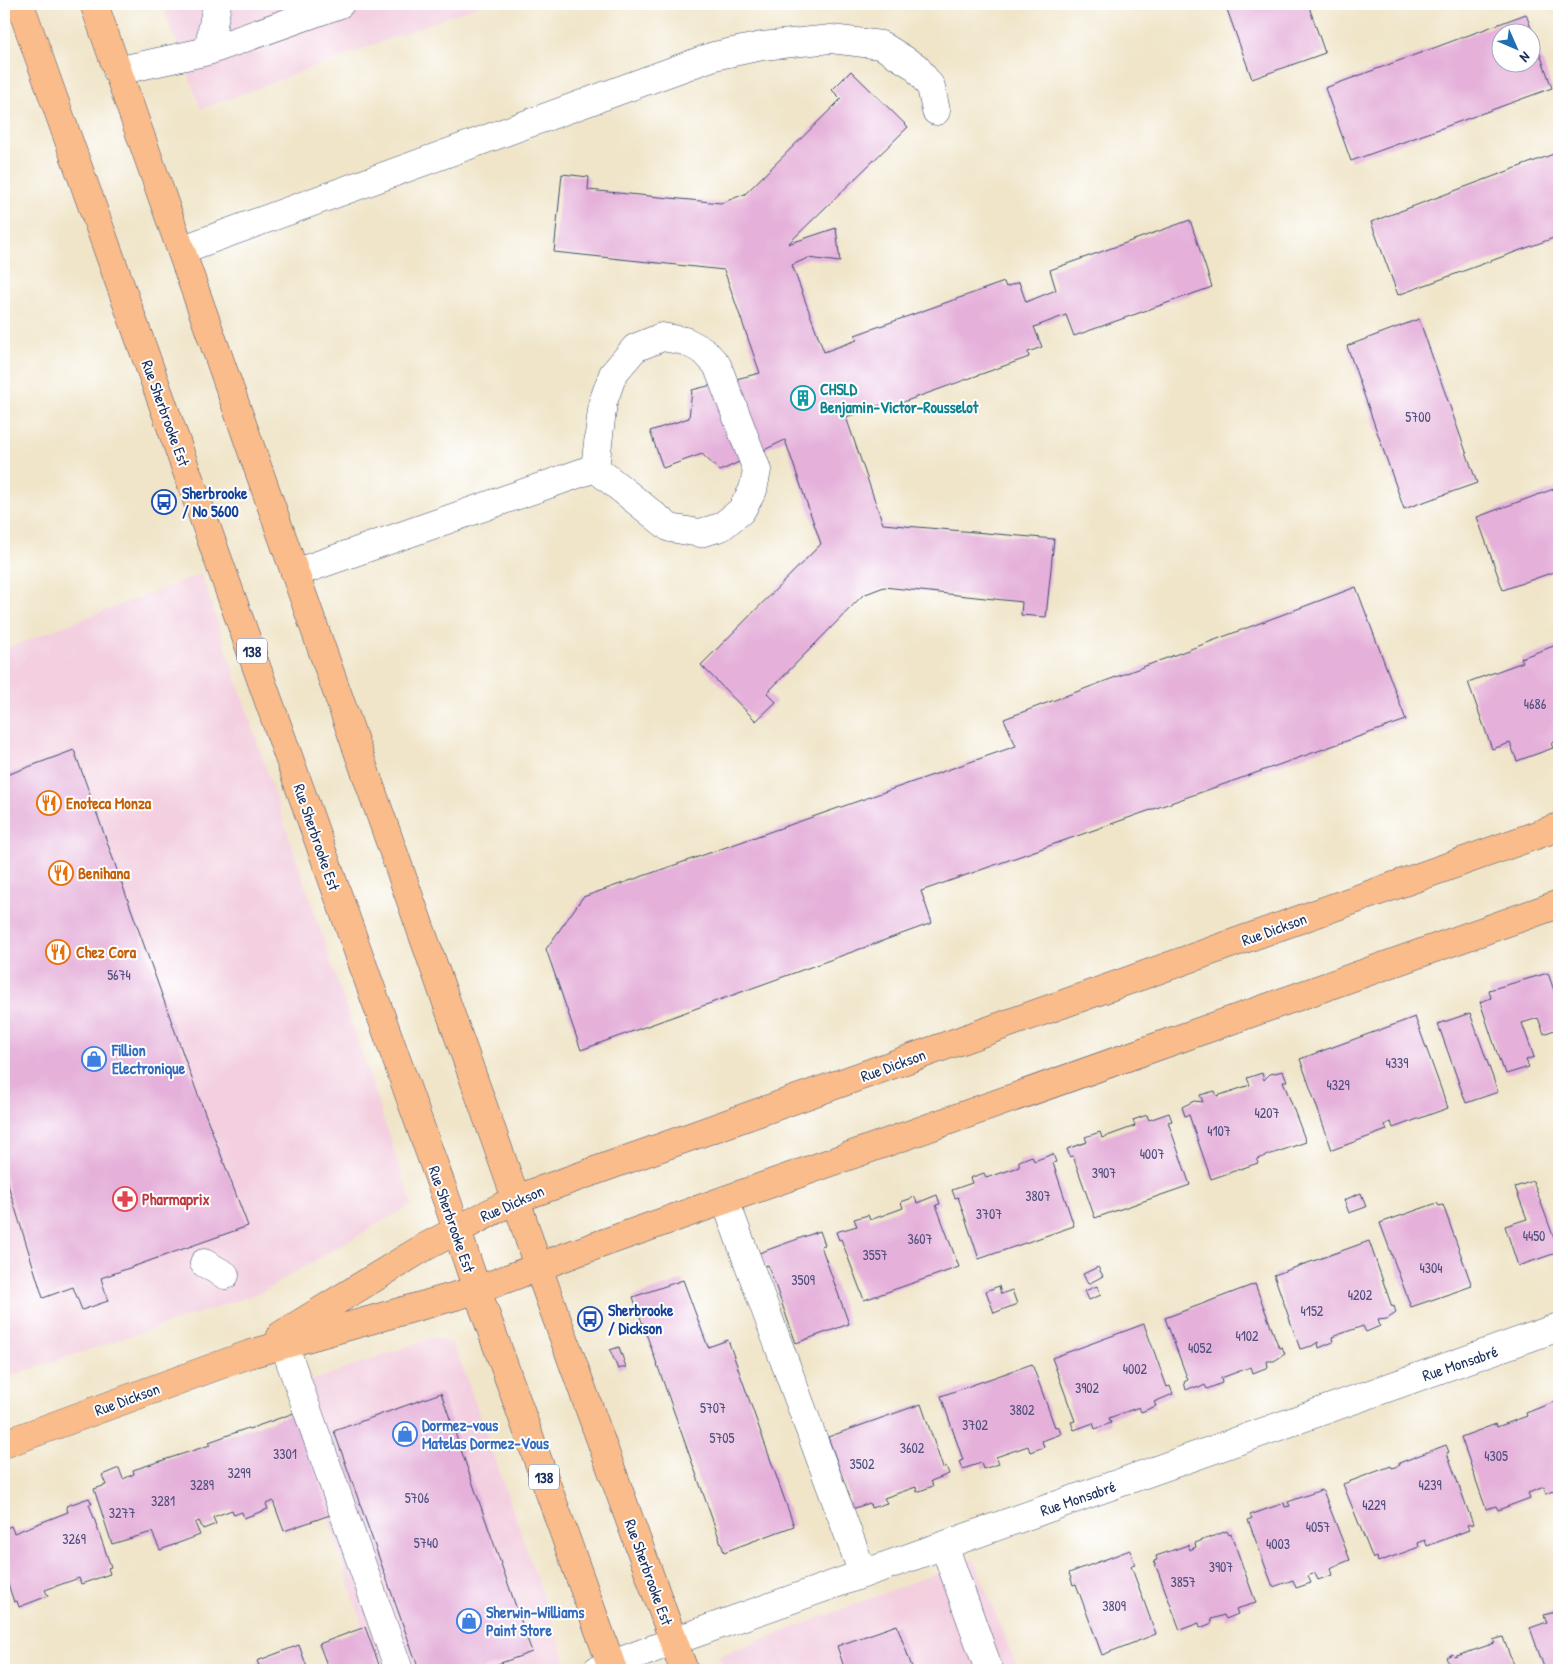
<svg xmlns="http://www.w3.org/2000/svg" width="1563" height="1674" viewBox="0 0 1563 1674" font-family="'Patrick Hand',sans-serif">
<rect width="100%" height="100%" fill="#fff"/>
<filter id="ink" filterUnits="userSpaceOnUse"><feTurbulence type="fractalNoise" baseFrequency=".02" numOctaves="2"/><feDisplacementMap in="SourceGraphic" scale="10" xChannelSelector="R" yChannelSelector="G"/><feConvolveMatrix kernelMatrix="1 2 1 2 8 2 1 2 1" color-interpolation-filters="sRGB"/></filter>
<filter id="wash" filterUnits="userSpaceOnUse"><feTurbulence type="fractalNoise" baseFrequency=".0096" numOctaves="4" result="noise"/><feDisplacementMap in="SourceGraphic" scale="20" xChannelSelector="R" yChannelSelector="G"/><feGaussianBlur stdDeviation="1.12" result="paint"/><feColorMatrix in="noise" values="0 0 0 0 0 0 0 0 0 0 0 0 0 0 0 0 0 1.4 0 .05"/><feComposite in="paint" operator="in"/></filter>
<g filter="url(#wash)">
<rect width="100%" height="100%" fill="#f0e5c9"/>
<path fill="#f3cfe0" d="M162 4H483L201 109Z
M201 574 412 1204 260 1293 4 1378V649Z
M432 1338 442 1339 451 1344 459 1357 569 1670H376L288 1389Z
M974 1559 1018 1670H724L719 1656Z"/>
<g id="blocks">
<path fill="#e5b1da" fill-rule="evenodd" d="M1225 4H1308L1325 53 1252 79Z
M1526 14 1552 88 1351 161 1325 88ZM1500 32H1530V62H1500Z
M851 71 908 127 788 244 836 228 840 262 808 258 792 265 824 352 857 340 855 335 1004 282 1006 287 1019 282 1026 302 1056 290 1050 270 1190 220 1212 287 1074 336 1066 315 1034 327 1042 347 1028 352 1029 357 881 410 880 405 846 417 883 524 1054 539 1046 617 1021 615 1022 602 884 587 863 595 767 693 776 702 756 721 701 665 821 544 785 440 720 471 702 454 663 468 650 431 689 418 692 390 760 373 724 270 554 252 562 174 589 177 588 190 721 203 745 194 841 99 832 90Z
M1559 152V236L1398 295 1371 222Z
M1419 319 1477 483 1404 509 1347 346Z
M1559 487V570L1503 590 1477 517Z
M1356 587 1406 720 921 891 932 923 581 1050 546 949 583 897 1016 746 1004 719Z
M1559 644V740L1551 743 1553 748 1517 761 1510 743 1492 749 1468 682 1523 662 1521 658Z
M74 750 195 1087 248 1226 101 1278 108 1301 82 1310 73 1287 43 1298 4 1172V776Z
M1548 973 1559 1005V1028L1544 1034 1538 1018 1522 1023 1534 1057 1526 1060 1529 1067 1506 1074 1504 1068H1502L1480 1002 1491 998 1489 990Z
M1470 1013 1498 1092 1466 1103 1438 1024Z
M1415 1017 1448 1108 1393 1128 1391 1122 1388 1123 1385 1125 1387 1130 1332 1150 1300 1059Z
M1283 1071 1287 1081H1283L1306 1142 1257 1159 1258 1163 1211 1179 1189 1115 1185 1116 1182 1107 1194 1101 1203 1102 1200 1095 1215 1091 1217 1096 1250 1085 1247 1078 1262 1073 1264 1080 1270 1074Z
M1169 1113 1172 1121 1168 1122 1190 1185 1095 1218 1073 1156 1070 1157 1067 1149 1087 1142 1085 1137 1100 1132 1102 1138 1135 1126 1133 1120 1147 1115 1149 1120Z
M1053 1154 1056 1162 1053 1163 1074 1226 979 1259 958 1197 955 1198 952 1190 972 1183 970 1178 984 1173 986 1178 1019 1167V1161L1032 1156 1034 1161Z
M1533 1181 1559 1252 1518 1266 1505 1226 1527 1219 1515 1187Z
M1361 1193 1366 1207 1349 1213 1344 1200Z
M937 1195 940 1204 936 1205 959 1267 864 1300 841 1239 839 1240 836 1232 857 1226 854 1219 868 1215 870 1220 903 1208 901 1202 915 1197 917 1203Z
M1437 1203 1439 1206 1443 1205 1472 1286 1411 1307 1380 1223Z
M820 1231 825 1245 821 1246 849 1324 796 1343 768 1265 764 1266 759 1253Z
M1369 1241 1392 1307 1394 1306 1396 1313 1387 1319 1378 1320 1380 1326 1366 1332 1363 1326 1332 1337 1333 1342 1319 1348 1318 1342 1312 1346 1300 1349 1274 1275Z
M1098 1267 1103 1276 1088 1284 1083 1274Z
M683 1280 708 1347 728 1340 794 1526 724 1552 633 1297Z
M1255 1284 1279 1348 1282 1347 1285 1354 1274 1361H1267L1268 1367 1253 1373 1251 1367 1221 1378 1222 1383 1207 1389 1205 1385 1199 1388 1193 1387 1186 1390 1184 1382 1188 1380 1165 1318Z
M999 1286 1001 1294 1012 1290 1017 1304 994 1313 986 1291Z
M1097 1286 1101 1295 1089 1300 1085 1291Z
M1144 1324 1167 1387 1170 1386 1173 1394 1154 1402 1156 1406 1141 1412 1139 1407 1109 1418 1111 1423 1095 1429 1093 1423 1074 1430 1071 1422 1075 1421 1052 1358Z
M619 1347 626 1367 618 1369 610 1350Z
M1032 1364 1055 1427 1058 1426 1061 1434 1042 1441 1044 1447 1030 1452 1028 1446 996 1457 999 1464 983 1469 981 1463 963 1469 960 1461 963 1460 941 1396Z
M441 1393 532 1652 481 1670H419L334 1431Z
M1559 1400V1489L1546 1494 1544 1487 1528 1493 1530 1498 1498 1510 1496 1506 1486 1509 1461 1437 1496 1424 1497 1427 1527 1416 1526 1413Z
M921 1404 943 1468 946 1466 949 1474 931 1481 933 1486 917 1492 916 1487 884 1498 887 1503 871 1508 870 1503 849 1510 847 1502 851 1501 828 1437Z
M294 1413 330 1515 284 1531 273 1501 266 1504 268 1509 244 1518 242 1512 234 1515 232 1510 213 1517 216 1524 203 1529 199 1521 195 1523 200 1535 160 1550 152 1532 112 1544 94 1489 106 1485 102 1475 119 1468 123 1479 134 1474 133 1470 210 1445 209 1442 248 1428 249 1429Z
M1446 1445 1449 1452 1447 1453 1473 1524 1467 1525 1469 1530 1427 1546 1425 1540 1423 1541 1418 1543 1419 1547 1378 1562 1377 1557 1373 1559 1343 1484 1391 1466 1392 1468 1400 1465 1399 1463Z
M1321 1490 1324 1493 1350 1560 1330 1568 1332 1575 1318 1580 1315 1573 1308 1576 1311 1583 1296 1588 1293 1580 1273 1587 1248 1520 1252 1518 1250 1515 1284 1503 1285 1507 1290 1506 1288 1502Z
M89 1498 92 1504H89L111 1567 108 1568 110 1574 81 1584 79 1578 45 1590 48 1596 19 1607 17 1601 14 1602 4 1572V1529L11 1526 14 1533 68 1512 66 1506Z
M1227 1531 1229 1535 1231 1534 1256 1603 1236 1609 1238 1614 1226 1619 1224 1615 1211 1619 1212 1623 1200 1628 1199 1623 1180 1630 1154 1561 1157 1560 1156 1556 1188 1545 1190 1550 1196 1547 1195 1543Z
M1130 1550 1135 1565 1131 1566 1156 1634 1102 1655 1076 1584 1073 1585 1069 1573Z
M1559 1611V1670H1545L1530 1628 1547 1622 1544 1615Z
M897 1625 913 1670H845L837 1646Z
M365 1627 381 1670H329L319 1644Z
M1503 1637 1515 1670H1451L1446 1657 1453 1654 1454 1657 1495 1643 1493 1640Z
M299 1645 308 1670H261L257 1661Z"/>
</g>
</g>
<g filter="url(#ink)">
<use href="#blocks" fill-opacity="0" stroke="#3b4a6e" stroke-width="1"/>
<g fill="none" stroke-linecap="round" stroke-linejoin="round">
<defs>
<path id="minor" d="M208 51 217 4
M117 71 208 51 340 4
M181 250 714 56 762 46 831 39 881 45 916 67 931 87 936 111
M662 337 685 341 704 351 717 365 757 470 753 490 741 511 721 527 700 533 670 528 595 468 603 402 613 374 635 348Z
M295 573 595 468
M725 1200 863 1574
M204 1263 225 1275
M284 1344 399 1670
M944 1545 989 1670
M597 1670 674 1641 1559 1327"/>
<path id="major" d="M20 4 447 1201 477 1290 613 1670
M94 4 516 1199 538 1267 684 1670
M281 1335 423 1248 516 1199 1559 827
M4 1444 250 1354 477 1290 578 1252 1559 904"/>
</defs>
<use href="#minor" stroke="#3b4a6e" stroke-width="29"/>
<use href="#major" stroke="#3b4a6e" stroke-width="29"/>
<use href="#minor" stroke="#fff" stroke-width="28"/>
<use href="#major" stroke="#f9bc8a" stroke-width="28"/>
</g>
</g>
<defs>
<symbol id="building-ring" viewBox="-11 -11 22 22"><circle r="9.5" fill="#fff" stroke="#0f9aa8" stroke-width="1.5"/><path d="M-4-6H4V6H1V3H-1V6H-4ZM-2.5-4.3h1.7v1.8h-1.7ZM.8-4.3h1.7v1.8H.8ZM-2.5-1h1.7V.8h-1.7ZM.8-1h1.7V.8H.8Z" fill="#0f9aa8"/></symbol>
<symbol id="bus-ring" viewBox="-11 -11 22 22"><circle r="9.5" fill="#fff" stroke="#1a4fb4" stroke-width="1.5"/><path d="M-5-6H5V4H4V6H2V4H-2V6H-4V4H-5ZM-3.5-4V0h7V-4ZM-3.5 1.2v1.5H-2V1.2ZM2 1.2v1.5H3.5V1.2Z" fill="#1a4fb4"/></symbol>
<symbol id="restaurant-ring" viewBox="-11 -11 22 22"><circle r="9.5" fill="#fff" stroke="#e8710a" stroke-width="1.5"/><path d="M-5-6h1v4h1v-4h1v4h1v-4h1v5L-1.5 .5V6h-2V.5L-5-1ZM5-6V6H3V1.5H1.5Q1.5-4 5-6Z" fill="#e8710a"/></symbol>
<symbol id="shop-ring" viewBox="-11 -11 22 22"><circle r="9.5" fill="#fff" stroke="#3f7fe0" stroke-width="1.5"/><path d="M-5-2.5h2.3a2.7 3.5 0 0 1 5.4 0H5L5.5 6h-11ZM-1.5-2.5h3a1.5 2.3 0 0 0-3 0Z" fill="#3f7fe0"/></symbol>
<symbol id="pharmacy-ring" viewBox="-11 -11 22 22"><circle r="9.5" fill="#fff" stroke="#e0444e" stroke-width="1.5"/><path d="M-2-6h4v4h4v4h-4v4h-4v-4h-4v-4h4Z" fill="#e0444e"/></symbol>
</defs>
<g fill-rule="evenodd">
<use href="#building-ring" x="789" y="384" width="28" height="28"/>
<use href="#bus-ring" x="150" y="488" width="28" height="28"/>
<use href="#restaurant-ring" x="35" y="789" width="28" height="28"/>
<use href="#restaurant-ring" x="47" y="859" width="28" height="28"/>
<use href="#restaurant-ring" x="44" y="938" width="28" height="28"/>
<use href="#shop-ring" x="80" y="1045" width="28" height="28"/>
<use href="#pharmacy-ring" x="111" y="1185" width="28" height="28"/>
<use href="#bus-ring" x="576" y="1305" width="28" height="28"/>
<use href="#shop-ring" x="391" y="1420" width="28" height="28"/>
<use href="#shop-ring" x="455" y="1607" width="28" height="28"/>
</g>
<g text-anchor="middle" dominant-baseline="central" stroke-width="4" stroke-linejoin="round" paint-order="stroke">
<g font-size="14" fill="#4e507d">
<text x="1418" y="416">5700</text>
<text x="1535" y="703">4686</text>
<text x="119" y="974">5674</text>
<text x="1397" y="1062">4339</text>
<text x="1338" y="1084">4329</text>
<text x="1267" y="1112">4207</text>
<text x="1219" y="1130">4107</text>
<text x="1152" y="1153">4007</text>
<text x="1104" y="1172">3907</text>
<text x="1038" y="1195">3807</text>
<text x="989" y="1213">3707</text>
<text x="1534" y="1235">4450</text>
<text x="920" y="1238">3607</text>
<text x="875" y="1254">3557</text>
<text x="1431" y="1267">4304</text>
<text x="803" y="1279">3509</text>
<text x="1360" y="1294">4202</text>
<text x="1312" y="1310">4152</text>
<text x="1247" y="1335">4102</text>
<text x="1200" y="1347">4052</text>
<text x="1135" y="1368">4002</text>
<text x="1087" y="1387">3902</text>
<text x="713" y="1407">5707</text>
<text x="1022" y="1409">3802</text>
<text x="975" y="1424">3702</text>
<text x="722" y="1437">5705</text>
<text x="912" y="1447">3602</text>
<text x="285" y="1453">3301</text>
<text x="1496" y="1455">4305</text>
<text x="862" y="1463">3502</text>
<text x="239" y="1472">3299</text>
<text x="202" y="1484">3289</text>
<text x="1430" y="1484">4239</text>
<text x="417" y="1497">5706</text>
<text x="163" y="1500">3281</text>
<text x="1374" y="1504">4229</text>
<text x="122" y="1512">3277</text>
<text x="1318" y="1526">4057</text>
<text x="74" y="1538">3269</text>
<text x="426" y="1542">5740</text>
<text x="1278" y="1543">4003</text>
<text x="1221" y="1566">3907</text>
<text x="1183" y="1581">3857</text>
<text x="1114" y="1605">3809</text>
</g>
<g fill="#fff" stroke="#5f6d8e" stroke-width="1">
<rect x="237" y="638.5" width="30" height="25" rx="4"/>
<rect x="529" y="1464.5" width="30" height="25" rx="4"/>
</g>
<g font-size="15" font-weight="bold" fill="#1b2f5e">
<text x="252" y="651">138</text>
<text x="544" y="1477">138</text>
</g>
<g font-size="16" font-weight="bold" fill="#0d838f" stroke="#fff" text-anchor="start">
<text x="820" y="389">CHSLD<tspan x="820" dy="18">Benjamin-Victor-Rousselot</tspan></text>
</g>
<g font-size="16" fill="#1b2f5e" stroke="#fff">
<text transform="translate(166 413) rotate(70)">Rue Sherbrooke Est</text>
<text transform="translate(317 837) rotate(71)">Rue Sherbrooke Est</text>
<text transform="translate(1274 929) rotate(-20)">Rue Dickson</text>
<text transform="translate(893 1065) rotate(-20)">Rue Dickson</text>
<text transform="translate(512 1203) rotate(-24)">Rue Dickson</text>
<text transform="translate(452 1219) rotate(71)">Rue Sherbrooke Est</text>
<text transform="translate(1460 1363) rotate(-19)">Rue Monsabré</text>
<text transform="translate(127 1399) rotate(-20)">Rue Dickson</text>
<text transform="translate(1078 1498) rotate(-19)">Rue Monsabré</text>
<text transform="translate(649 1572) rotate(70)">Rue Sherbrooke Est</text>
</g>
<g font-size="16" font-weight="bold" fill="#164399" stroke="#fff" text-anchor="start">
<text x="182" y="493">Sherbrooke<tspan x="182" dy="18">/ No 5600</tspan></text>
<text x="608" y="1310">Sherbrooke<tspan x="608" dy="18">/ Dickson</tspan></text>
</g>
<g font-size="16" font-weight="bold" fill="#c56008" stroke="#fff" text-anchor="start">
<text x="66" y="803">Enoteca Monza</text>
<text x="78" y="873">Benihana</text>
<text x="76" y="952">Chez Cora</text>
</g>
<g font-size="16" font-weight="bold" fill="#366cbe" stroke="#fff" text-anchor="start">
<text x="112" y="1050">Fillion<tspan x="112" dy="18">Electronique</tspan></text>
<text x="422" y="1425">Dormez-vous<tspan x="422" dy="18">Matelas Dormez-Vous</tspan></text>
<text x="486" y="1612">Sherwin-Williams<tspan x="486" dy="18">Paint Store</tspan></text>
</g>
<g font-size="16" font-weight="bold" fill="#be3a42" stroke="#fff" text-anchor="start">
<text x="142" y="1199">Pharmaprix</text>
</g>
</g>
<rect width="1563" height="1674" fill="none" stroke="#fff" stroke-width="20"/>
<g transform="translate(1516 48) rotate(135)"><circle r="24" fill="#ffffff" stroke="#a4acbf"/>
<path d="M0-4L9 19L0 12L-9 19Z" fill="#1f6fb2"/>
<text y="-8" font-size="14" font-weight="bold" text-anchor="middle" fill="#1b2f5e">N</text>
</g>
</svg>
